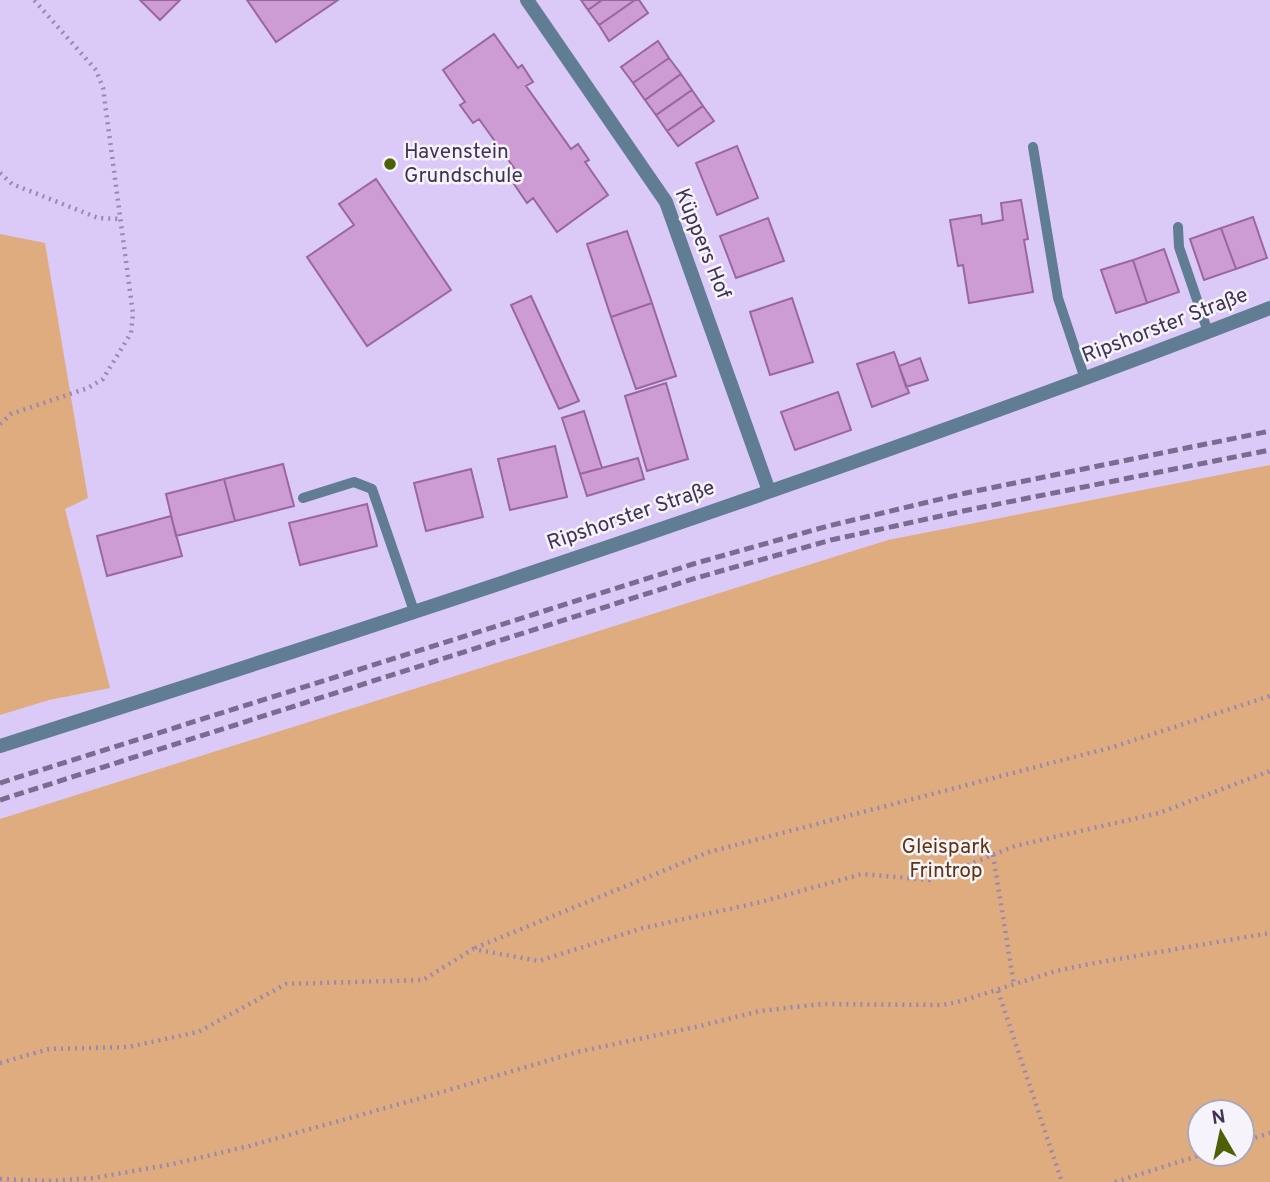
<svg xmlns="http://www.w3.org/2000/svg" width="1270" height="1182" viewBox="0 0 1270 1182" font-family="Overpass,sans-serif">
<rect width="100%" height="100%" fill="#dbcaf7"/>
<path fill="#dfac7f" fill-rule="evenodd" d="M0 234 45 243 88 498 65 509 110 688 49 700 0 715Z
M1270 465V1182H0V819L888 540ZM1200 1112H1242V1154H1200Z"/>
<path fill="#cd9cd4" stroke="#9a66a2" stroke-width="2" d="M140 0H180L160 20Z
M247 0H338L276 42Z
M581 0H602L588 10Z
M602 0H635L599 25 588 10Z
M635 0H639L648 13 609 41 599 25Z
M494 34 518 68 522 65 533 82 526 86 571 149 578 144 589 160 585 162 608 195 557 232 533 198 527 203 514 184 522 179 479 119 473 123 460 105 465 102 443 70Z
M658 41 669 58 633 83 621 67Z
M669 58 681 74 645 100 633 83Z
M681 74 692 90 656 115 645 100Z
M692 90 703 106 667 131 656 115Z
M703 106 714 121 678 146 667 131Z
M737 146 758 198 717 215 696 163Z
M376 179 451 290 367 346 307 257 354 225 339 204Z
M1021 200 1028 239 1024 240 1033 292 969 303 963 265 958 266 950 220 981 215 982 224 1003 220 1001 203Z
M1253 217 1267 258 1236 269 1221 228Z
M768 218 784 261 736 278 720 236Z
M1221 228 1236 269 1204 280 1190 239Z
M627 231 652 303 611 317 587 244Z
M1164 249 1179 292 1147 303 1133 260Z
M1133 260 1147 303 1116 313 1101 270Z
M531 296 579 401 559 409 511 305Z
M792 298 813 362 770 375 750 312Z
M652 303 676 376 636 389 611 317Z
M894 352 909 393 872 407 857 364Z
M920 358 928 380 906 387 899 366Z
M666 383 688 459 647 471 625 396Z
M838 392 851 430 795 450 781 412Z
M584 411 602 468 580 474 562 418Z
M555 446 567 497 510 510 498 459Z
M638 458 644 479 587 496 580 474Z
M283 464 294 506 235 521 224 479Z
M471 469 483 517 426 531 414 483Z
M224 479 235 521 176 536 166 494Z
M367 504 377 546 300 565 289 523Z
M171 516 182 556 107 576 97 536Z"/>
<g fill="none" stroke-linecap="round" stroke-linejoin="round">
<path stroke="#9889b0" stroke-width="4.5" stroke-dasharray="2 5" stroke-linecap="butt" d="M0 173 12 184 98 218 121 219
M0 424 11 414 88 388 103 379 131 333 133 314 103 88 96 70 34 0
M993 855 1014 985
M475 948 709 852 1113 747 1270 696
M998 991 1062 1182
M0 1063 49 1049 128 1047 198 1032 286 984 423 980 473 949 539 961 643 928 761 902 862 874 930 880 1015 846 1159 813 1270 771
M1242 1142 1270 1133
M0 1179 49 1181 94 1178 173 1164 249 1146 425 1097 577 1052 700 1026 760 1011 822 1004 942 1005 958 1002 1056 971 1095 963 1270 933
M1115 1182 1204 1154"/>
<path stroke="#607d93" stroke-width="10" d="M1033 147 1058 298 1085 379
M1178 227 1179 247 1208 332
M303 498 354 482 372 489 414 611"/>
<path stroke="#607d93" stroke-width="14" d="M527 0 666 202 769 491
M0 746C426 610 853 470 1270 308"/>
<path stroke="#7a6c90" stroke-width="5" stroke-dasharray="10 5" stroke-linecap="butt" d="M0 783 693 564 828 526 966 493 1270 431
M0 800 696 578 831 540 968 510 1270 450"/>
</g>
<circle fill="#4d6007" stroke="#f6f3fb" stroke-width="2.5" cx="390" cy="164" r="7"/>
<g text-anchor="middle" dominant-baseline="central" stroke-width="5" stroke-linejoin="round" paint-order="stroke">
<g font-size="21" fill="#403452" stroke="#f6f3fb" text-anchor="start">
<text x="404" y="152">Havenstein<tspan x="404" dy="24">Grundschule</tspan></text>
</g>
<g font-size="21" fill="#403452" stroke="#f6f3fb">
<text transform="translate(702 244) rotate(68)">Küppers Hof</text>
<text transform="translate(1165 326) rotate(-21)">Ripshorster Straße</text>
<text transform="translate(631 516) rotate(-19)">Ripshorster Straße</text>
</g>
<g font-size="21" fill="#5d360e" stroke="#f6f3fb">
<text x="946" y="847">Gleispark<tspan x="946" dy="24">Frintrop</tspan></text>
</g>
</g>
<g transform="translate(1221 1133) rotate(351)"><circle r="33" fill="#f6f3fb" stroke="#ada7b7" stroke-width="2"/>
<path d="M0-5L12 26L0 18L-12 26Z" fill="#4d6007"/>
<text y="-10" font-size="19" font-weight="bold" text-anchor="middle" fill="#403452">N</text>
</g>
</svg>
